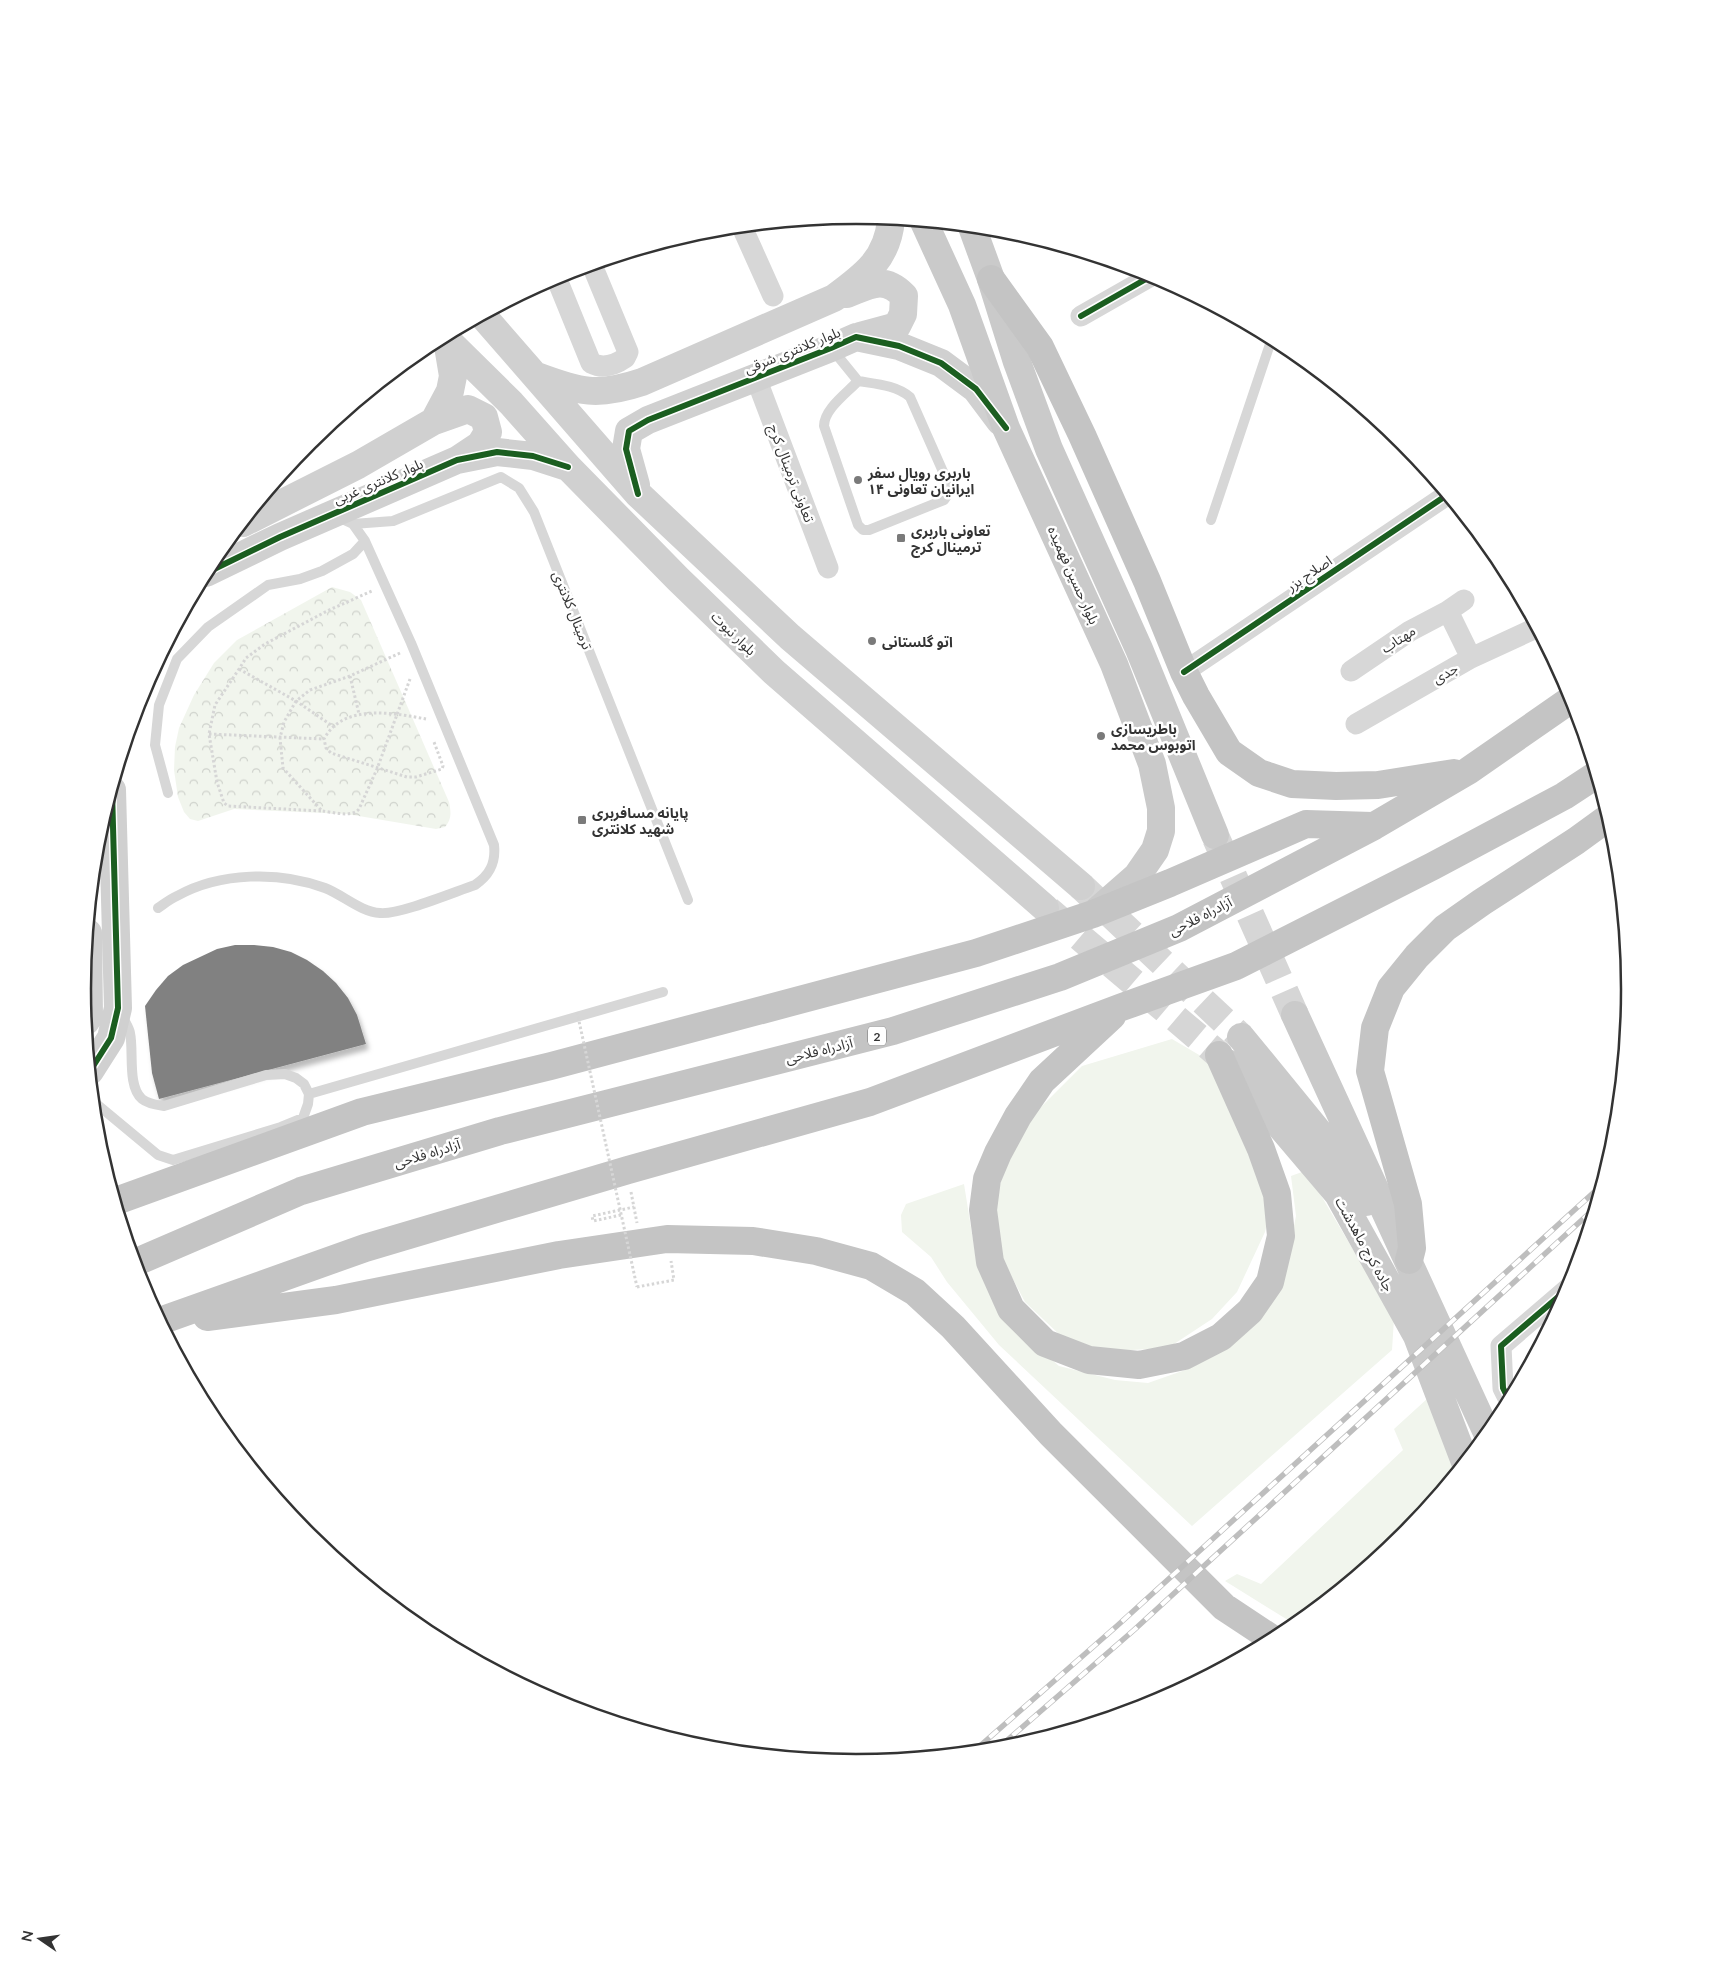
<svg xmlns="http://www.w3.org/2000/svg" width="1713" height="1979" viewBox="0 0 1713 1979" font-family="Lato,'Noto Sans Arabic',sans-serif">
<defs>
<pattern id="park-crowns" width="20" height="18" patternUnits="userSpaceOnUse" patternTransform="scale(1.25)"><rect width="20" height="18" fill="#f1f5ed"/><path d="M2 6a3 3 0 1 1 6 0M12 15a3 3 0 1 1 6 0" fill="none" stroke="#cfd2cc"/></pattern>
<filter id="shadow"><feDropShadow dx="3" dy="5.5" stdDeviation="2.5" flood-color="#0004"/></filter>
</defs>
<rect width="100%" height="100%" fill="#fff"/>
<path fill="#f1f5ed" d="M1172 1039 1206 1059 1246 1135 1272 1203 1265 1232 1237 1292 1212 1319 1168 1348 1095 1352 1061 1336 1025 1302 999 1253 993 1204 1020 1128 1082 1066Z
M1302 1172 1319 1192 1394 1319 1392 1350 1192 1526 999 1345 947 1282 931 1257 902 1232 901 1215 906 1204 964 1184 977 1265 1028 1339 1059 1366 1115 1380 1148 1383 1188 1369 1226 1345 1284 1276 1296 1216 1291 1176Z
M1428 1398 1455 1474 1404 1537 1296 1625 1225 1581 1237 1574 1261 1584 1403 1450 1394 1429Z"/>
<path fill="url(#park-crowns)" d="M332 587 350 592 361 600 449 802C451 812 452 819 445 827L436 829 347 814 234 809 198 821 190 819 184 812 178 797 174 770 175 747 179 728 194 695 214 663 237 640Z"/>
<path fill="#818181" filter="url(#shadow)" d="M235 945H254L273 947 291 952 307 960 323 971 336 983 348 998 357 1015 366 1044 159 1099 152 1073 145 1006 156 990 168 976 183 965 217 949Z"/>
<g fill="none" stroke-linecap="round" stroke-linejoin="round">
<path stroke="#d6d6d6" stroke-width="28" stroke-dasharray="28 14" stroke-linecap="butt" d="M1081 886 1241 1037
M1048 910 1219 1055"/>
<path stroke="#d6d6d6" stroke-width="28" stroke-dasharray="28 14" stroke-linecap="butt" d="M1216 838 1295 1015"/>
<path stroke="#d6d6d6" stroke-width="3" stroke-dasharray="2.5 2.5" stroke-linecap="butt" d="M400 653 350 676 310 690 296 701 284 722 280 738 283 768 322 811C333 812 352 818 359 809L377 769 410 679
M239 669 296 701 334 727
M350 676 359 714
M426 719C394 713 343 703 324 739L326 748 331 753 407 777H416L442 769 443 766 434 742
M209 734 324 739
M321 811 228 806 224 803 217 782 209 734 215 705 239 669 246 658 265 644 329 610 372 591
M631 1192 637 1223
M621 1215 593 1221 592 1216 634 1207
M637 1287 674 1280 671 1261"/>
<path stroke="#d7d7d7" stroke-width="10" d="M832 349 858 381C876 384 896 385 910 397L948 483 949 493 944 500 869 530H863L858 525 824 426C824 409 847 393 858 381
M1211 520 1269 347 1274 339
M353 524 393 521 501 477 519 488 534 512 688 900
M168 793 155 745 159 705 177 659 208 627 268 585 300 579 322 571 353 554 365 541
M158 908C164 904 170 899 177 896 220 872 280 871 325 888 343 895 361 912 380 913 399 915 454 892 475 885 490 875 496 863 494 845L411 643 365 541 353 524 338 517
M309 1094 663 992
M93 1101 158 1155 173 1160 281 1127 303 1118 308 1104 309 1094 304 1084 296 1078 285 1074 266 1075 164 1106C157 1105 148 1104 142 1099 127 1086 134 1051 130 1033 129 1027 124 1021 122 1015"/>
<path stroke="#d7d7d7" stroke-width="21" d="M742 227 773 296
M556 277 591 363C603 369 615 365 625 358L628 352 592 265
M1081 316 1153 275
M756 378 828 568
M1448 611 1464 600
M1351 671 1410 631 1448 611 1471 658
M1184 672 1447 495
M1356 724 1471 658 1536 628
M1510 1402 1503 1388 1501 1346 1571 1286"/>
<path stroke="#d0d0d0" stroke-width="28" d="M847 294C870 285 884 275 904 296L903 314 897 326 860 336
M483 316 638 494 790 637 1081 886
M444 337 511 403 568 467 678 579 774 672 1045 908
M537 376C580 392 597 397 642 382L834 298C864 276 888 259 891 219
M434 421 468 409 484 417 488 432 480 445 459 459
M636 485 626 449 629 431 648 420 831 348 856 337 899 346 941 363 976 389 1000 421
M243 523 358 465 434 421 450 391 453 376 447 340
M206 573 280 537 457 460 497 452 533 456 567 467
M86 1021 89 1016 88 933
M90 1071 111 1038 118 1008 112 790"/>
<path stroke="#cacaca" stroke-width="28" d="M924 222 962 305 1006 428 1114 664 1152 764 1161 808V831L1155 850 1137 876 1097 911
M972 227 991 279 1017 362 1049 449 1139 649 1215 835
M1295 1015 1488 1435
M1241 1037 1335 1152 1366 1202
M1227 1063 1338 1194 1417 1336 1465 1462"/>
<path stroke="#c4c4c4" stroke-width="28" d="M991 279 1040 347 1082 435 1147 581 1184 672 1196 696 1229 752 1259 773 1292 784 1336 786 1378 785 1454 773
M1112 1016 1042 1081 1018 1116 998 1153 987 1179 983 1210 990 1262 1011 1309 1045 1343 1089 1360 1139 1365 1184 1356 1221 1337 1250 1311 1270 1282 1281 1236 1277 1194 1261 1149 1219 1055
M116 1201 362 1112 551 1066 976 953 1093 914 1170 883 1306 824 1372 826
M1409 1260 1412 1248 1408 1204 1370 1071 1375 1028 1391 988 1417 956 1445 928 1482 902 1576 841 1609 817
M134 1263 301 1191 500 1131 893 1031 1060 977 1179 928 1374 826 1468 771 1573 698
M207 1317 336 1300 559 1255 667 1239 753 1241 816 1251 871 1266 915 1292 953 1327 1051 1434 1224 1607 1274 1640
M160 1321 365 1248 628 1170 870 1102 1122 1007 1236 966 1433 866 1564 796 1596 775"/>
<defs>
<path id="rail" d="M996 1750 1134 1630 1595 1208
M973 1752 1118 1625 1603 1184"/>
</defs>
<use href="#rail" stroke="#bebebe" stroke-width="5.5"/>
<use href="#rail" stroke="#fff" stroke-width="4" stroke-dasharray="11" stroke-linecap="butt"/>
<path stroke="#d6d6d6" stroke-width="3" stroke-dasharray="2.5 2.5" stroke-linecap="butt" d="M577 1012 637 1287"/>
<defs>
<path id="cycleway" d="M1081 316 1153 275
M638 494 626 449 629 431 648 420 831 348 856 337 899 346 941 363 976 389 1006 428
M206 573 280 537 457 460 497 452 533 456 568 467
M1184 672 1447 495
M90 1071 111 1038 118 1008 112 790
M1510 1402 1503 1388 1501 1346 1571 1286"/>
</defs>
<use href="#cycleway" stroke="#fff" stroke-width="9"/>
<use href="#cycleway" stroke="#1b5e20" stroke-width="6"/>
</g>
<g fill="#7a7a7a" stroke="#fff" stroke-width="2">
<circle cx="858" cy="480" r="5"/>
<rect x="896" y="533" width="10" height="10" rx="2.5"/>
<circle cx="872" cy="641" r="5"/>
<circle cx="1101" cy="736" r="5"/>
<rect x="577" y="815" width="10" height="10" rx="2.5"/>
</g>
<g text-anchor="middle" dominant-baseline="central" stroke-width="5" stroke-linejoin="round" paint-order="stroke">
<rect fill="#fff" stroke="#707070" stroke-width="1" x="868" y="1026.5" width="18" height="19" rx="4"/>
<g font-size="12" font-weight="bold" fill="#333">
<text x="877" y="1036">2</text>
</g>
<g font-size="14" fill="#333" stroke="#fff">
<text transform="translate(792 350) rotate(-22)">بلوار کلانتری شرقی</text>
<text transform="translate(792 473) rotate(69)">تعاونی ترمینال کرج</text>
<text transform="translate(378 481) rotate(-23)">بلوار کلانتری غربی</text>
<text transform="translate(1309 573) rotate(-34)">اصلاح بزر</text>
<text transform="translate(1074 575) rotate(66)">بلوار حسین فهمیده</text>
<text transform="translate(573 610) rotate(68)">ترمینال کلانتری</text>
<text transform="translate(734 633) rotate(44)">بلوار نبوت</text>
<text transform="translate(1398 639) rotate(-33)">مهتاب</text>
<text transform="translate(1445 673) rotate(-30)">جدی</text>
<text transform="translate(1200 916) rotate(-27)">آزادراه فلاحی</text>
<text transform="translate(819 1050) rotate(-14)">آزادراه فلاحی</text>
<text transform="translate(427 1153) rotate(-17)">آزادراه فلاحی</text>
<text transform="translate(1365 1244) rotate(61)">جاده کرج ماهدشت</text>
</g>
<g font-size="14" font-weight="bold" fill="#333" stroke="#fff" text-anchor="start">
<text x="868" y="472">باربری رویال سفر<tspan x="868" dy="16">ایرانیان تعاونی ۱۴</tspan></text>
<text x="911" y="530">تعاونی باربری<tspan x="911" dy="16">ترمینال کرج</tspan></text>
<text x="882" y="641">اتو گلستانی</text>
<text x="1111" y="728">باطریسازی<tspan x="1111" dy="16">اتوبوس محمد</tspan></text>
<text x="592" y="812">پایانه مسافربری<tspan x="592" dy="16">شهید کلانتری</tspan></text>
</g>
</g>
<path d="M0 0H1713V1979H0ZM91 989a765 765 0 1 1 1530 0a765 765 0 1 1-1530 0Z" fill="#fff" fill-rule="evenodd"/>
<path fill="none" stroke="#333" stroke-width="2.5" d="M91 989a765 765 0 1 1 1530 0a765 765 0 1 1-1530 0Z"/>
<g transform="translate(40 1939) rotate(283)" stroke="#ffffff" stroke-width="4" paint-order="stroke">
<path d="M0-4L9 19L0 12L-9 19Z" fill="#333333"/>
<text y="-8" font-size="14" font-weight="bold" text-anchor="middle" fill="#333333">N</text>
</g>
</svg>
